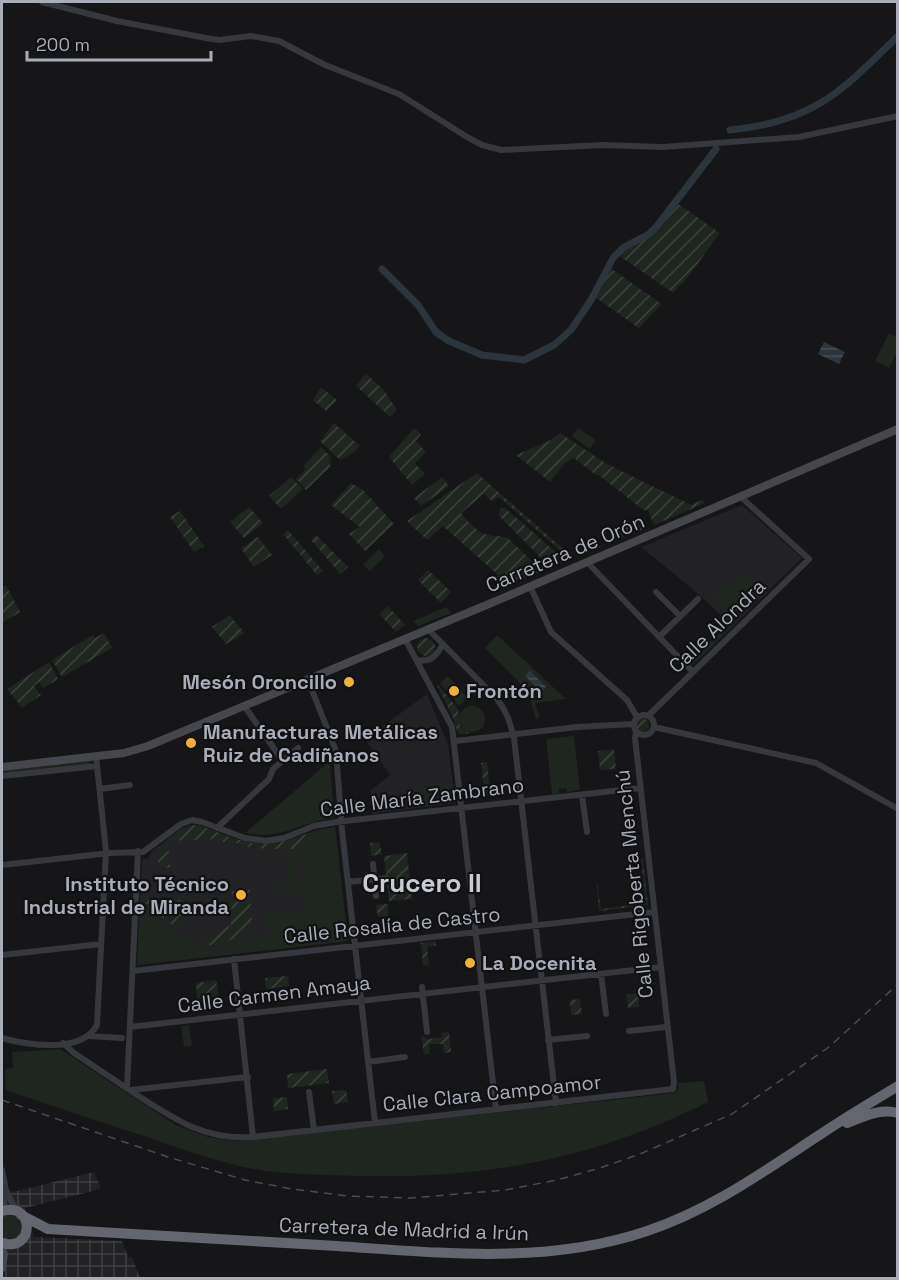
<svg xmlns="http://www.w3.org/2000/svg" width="899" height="1280" viewBox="0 0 899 1280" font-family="'Space Grotesk',sans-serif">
<defs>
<pattern id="industrial-grid" width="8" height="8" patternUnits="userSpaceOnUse" patternTransform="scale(1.5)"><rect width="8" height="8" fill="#222225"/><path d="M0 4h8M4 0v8" fill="none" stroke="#3f3f43"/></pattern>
<pattern id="garden-furrows" width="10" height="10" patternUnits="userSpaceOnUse" patternTransform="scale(1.5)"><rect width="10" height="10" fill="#1e261f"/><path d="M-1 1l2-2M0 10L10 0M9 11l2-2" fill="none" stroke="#3c433d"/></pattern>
<pattern id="water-rules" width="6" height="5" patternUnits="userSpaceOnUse" patternTransform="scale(1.5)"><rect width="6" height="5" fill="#2c353c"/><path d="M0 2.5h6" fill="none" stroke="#485056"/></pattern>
</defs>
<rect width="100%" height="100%" fill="#161618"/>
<path fill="#222225" d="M742 505 802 558 733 626 695 591 641 547Z
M427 694 448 744 455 803 372 814 370 791 390 775 365 739Z
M190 825H199L239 840 266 845 284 842 317 830 335 827 348 941 137 965 142 859H148L151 852 181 829Z"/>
<path fill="url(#industrial-grid)" d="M2 1157 9 1190 13 1192 94 1172 101 1189 25 1208 34 1237 122 1241 128 1257H132L140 1278H2Z"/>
<path fill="#1e261f" d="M889 333 897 337V352L889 368 875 361Z
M578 428 596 440 590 449 572 436Z
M379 549 385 556 370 571 363 565Z
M748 572 758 589 723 610 713 593Z
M446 607 451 613 418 626 413 621Z
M497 635 566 699 535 703 540 717 536 719 530 698 518 681 485 648Z
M448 676 468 698 459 706 440 683Z
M459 719a13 13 0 1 1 26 0a13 13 0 1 1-26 0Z
M574 736 580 790 567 792 566 788 559 789V793L552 794 546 739Z
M91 761V764L2 774V771Z
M330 761 334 818C301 822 279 841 245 833Z
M450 783 452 802 416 806 414 788Z
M335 827 348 941 137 965 140 898C148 918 187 943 208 949L256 938H267L266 913 306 912 305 834Z
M287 849H299V879H287Z
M301 881V894H276V881Z
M189 1025 192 1046 184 1047 181 1026Z
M60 1049 176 1125 208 1137 236 1141 675 1093 678 1090V1083L704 1081 708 1102C592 1160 485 1179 357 1176 320 1175 284 1175 248 1168 216 1161 184 1150 153 1139 104 1123 55 1107 6 1090L5 1069 13 1068 12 1052Z
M-1 1227a11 11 0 1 1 22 0a11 11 0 1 1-22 0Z"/>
<path fill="url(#garden-furrows)" d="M677 203 720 233 688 277 673 293 618 255 653 232Z
M610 268 662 304 639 328 595 297Z
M366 374 384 390 397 410 390 417 356 386Z
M321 387 337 400 326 411 313 400Z
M334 423 360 446 353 453 340 460 320 441Z
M414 428 421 434 416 441 426 452 415 463 425 474 412 485 389 457Z
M560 433 607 464 691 505 702 500 705 503 654 525 648 510H643L599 475 597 476 574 458 565 463 550 482 516 455 551 440Z
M321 447 331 457 330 467 306 490 296 479 306 469 303 466Z
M477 473 568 553 573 558 570 559 499 497 492 501 484 494 461 513C469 522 477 533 489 535 497 537 502 535 509 539L542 571 509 585 443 526 427 540 407 521Z
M291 477 303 489 281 509 269 496Z
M442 477 449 486 421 506 414 498Z
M351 483 363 490 394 524 365 551 349 534 360 527 331 505Z
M249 507 263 523 244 538 230 522Z
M500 508H505L566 561 550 567 499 516Z
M180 511 204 546 194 552 170 517Z
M640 520 644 529 619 539 612 532Z
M288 530 323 571 317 575 283 534Z
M316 535 348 567 340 574 311 540Z
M258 537 272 555 254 567 241 548Z
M428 570 451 592 441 603 418 580Z
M6 585 20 612 2 623V587Z
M388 606 405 625 396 632 379 614Z
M230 615 244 633 226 644 212 627Z
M730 623 733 626 693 665 683 655 690 661Z
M104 633 112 648 62 677 52 660 93 635 95 638Z
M417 647a9 9 0 1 1 18 0a9 9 0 1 1-18 0Z
M49 662 58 679 43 688 39 682 34 686 41 695 22 708 7 689Z
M438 685 458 709 460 726 467 732 474 733 458 734 453 717 437 686Z
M635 725a7 7 0 1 1 14 0a7 7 0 1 1-14 0Z
M614 749 616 769 600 770 598 751Z
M487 762 491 796 485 797 481 763Z
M193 825C204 826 214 831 224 835 255 847 274 847 305 834V849H267L248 847 234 842H217L216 839 166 841 181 829Z
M379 842 382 854 371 856 370 843Z
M164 850 169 851 170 866 168 868 158 864V855Z
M407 853 412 899 389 901 384 856Z
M641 859H643L648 905 599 911 596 878 601 909 646 903Z
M250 890 252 924 249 934 215 945H205L203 943 204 939 231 925 232 891Z
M144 897 156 901 183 900 185 915 178 926 177 928 172 925 147 905Z
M388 904V916L378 917 376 905Z
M436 941V945L427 947 429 965 423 966 421 943Z
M288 976 289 986 266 989 265 978Z
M216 980 219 997 197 999 196 983Z
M638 993 639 1007 628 1008 626 994Z
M580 999 582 1014 571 1015 570 1000Z
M449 1032 451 1052 444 1053 443 1044H429L430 1054 424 1055 421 1035 428 1039 442 1037 441 1033Z
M327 1069 329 1083 288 1088 287 1074Z
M346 1090 348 1102 334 1104 332 1091Z
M287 1097 288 1109 274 1111 273 1098Z"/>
<path fill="url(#water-rules)" d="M824 342 845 352 839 364 818 354Z
M530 671 546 687 539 694 535 691 537 688 525 676Z"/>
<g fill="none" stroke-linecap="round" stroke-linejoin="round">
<path stroke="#2c353c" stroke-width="7" d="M730 130C813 122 841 92 898 36
M382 269 418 305 436 332 449 341 482 355 524 360 554 345 571 330 591 300 613 258 624 247 649 234 657 226 716 149"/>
<path stroke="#37383d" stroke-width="6" d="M42 2 117 21 206 38 219 40 251 36 279 41 325 65 399 94 467 137 482 145 501 150 602 145 663 147 799 137 898 116
M587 562 693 672
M530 586 551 632 627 700 637 717
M656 592 680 616
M428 629 497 699C507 711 510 723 514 738L556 1103
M659 637 698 599
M405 639 452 727 496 1109
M417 660C431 663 437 655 443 644
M308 680 336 751 342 830 375 1123
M245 707 282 760
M634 725a10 10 0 1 1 20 0a10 10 0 1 1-20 0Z
M648 716 809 559 741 497
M654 727 816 763 898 809
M455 741 577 727 633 724
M2 776 97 766
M100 789 130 785
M582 795 587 832
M217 828 269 779 273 769 298 748
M373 864 376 896
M2 865 110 853 143 852 181 824 192 820 202 822 245 838 266 841 284 838 314 826 336 822 640 788
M348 882 387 878
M2 955 101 944
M234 959 253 1137
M133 971 654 912
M601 974 606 1014
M422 987 427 1032
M130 1027 661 967
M629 1031 667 1027
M89 1036 122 1038
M2 1038C27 1045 82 1054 97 1025L106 851 96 756
M548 1040 587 1036
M63 1043 74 1053C95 1067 116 1081 137 1095 175 1120 205 1140 253 1137L673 1089 674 1082 635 738 636 732
M368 1062 405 1057
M127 1088 138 851
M131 1090 248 1077
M309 1092 314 1130
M2 1170 6 1191 16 1210
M2 1206 5 1192"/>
<path stroke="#45474d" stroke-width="8" d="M2 767 124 753 148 746 496 601 898 429
M2 1251 4 1254 2 1268"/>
<path stroke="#63666e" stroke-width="10" d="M847 1123C863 1117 880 1108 898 1113
M2 1211C35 1201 35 1253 2 1243
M23 1216 48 1229C145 1234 241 1240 337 1246 441 1253 547 1265 647 1231 713 1209 767 1169 824 1132 848 1116 873 1101 898 1086"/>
<path stroke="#4a4c52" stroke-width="1.5" stroke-dasharray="8 6" stroke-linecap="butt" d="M2 1100 168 1157 245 1180 292 1189 347 1196 411 1198 505 1190 557 1180 600 1168 640 1154 732 1114 829 1047 898 984"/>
</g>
<g fill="#f2b134" stroke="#111113" stroke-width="2">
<circle cx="349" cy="682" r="6"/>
<circle cx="454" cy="691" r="6"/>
<circle cx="191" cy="743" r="6"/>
<circle cx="241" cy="895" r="6"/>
<circle cx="470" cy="963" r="6"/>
</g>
<g text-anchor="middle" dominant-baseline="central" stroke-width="4.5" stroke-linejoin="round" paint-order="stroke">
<g font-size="20" fill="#a8adb8" stroke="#111113">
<text transform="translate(565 553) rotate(-23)">Carretera de Orón</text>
<text transform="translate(717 626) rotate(-44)">Calle Alondra</text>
<text transform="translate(422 797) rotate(-7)">Calle María Zambrano</text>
<text transform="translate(634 884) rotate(-96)">Calle Rigoberta Menchú</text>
<text transform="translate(392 925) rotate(-6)">Calle Rosalía de Castro</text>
<text transform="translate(274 994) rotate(-7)">Calle Carmen Amaya</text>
<text transform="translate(492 1093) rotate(-6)">Calle Clara Campoamor</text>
<text transform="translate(404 1229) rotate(2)">Carretera de Madrid a Irún</text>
</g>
<g font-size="20" font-weight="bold" fill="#a8adb8" stroke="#111113" text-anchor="start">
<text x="337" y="682" text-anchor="end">Mesón Oroncillo</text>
<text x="466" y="691">Frontón</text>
<text x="203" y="732">Manufacturas Metálicas<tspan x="203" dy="23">Ruiz de Cadiñanos</tspan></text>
<text x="229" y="884" text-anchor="end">Instituto Técnico<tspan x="229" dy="23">Industrial de Miranda</tspan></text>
<text x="482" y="963">La Docenita</text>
</g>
<g font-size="26" font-weight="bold" fill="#c9ccd4" stroke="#111113">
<text x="422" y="883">Crucero II</text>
</g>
</g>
<rect width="899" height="1280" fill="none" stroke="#a8adb8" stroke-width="6"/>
<path d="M27 51v9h184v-9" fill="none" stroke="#a8adb8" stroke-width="3"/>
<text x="36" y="51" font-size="18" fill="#a8adb8" stroke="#111113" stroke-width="4.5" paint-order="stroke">200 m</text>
</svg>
